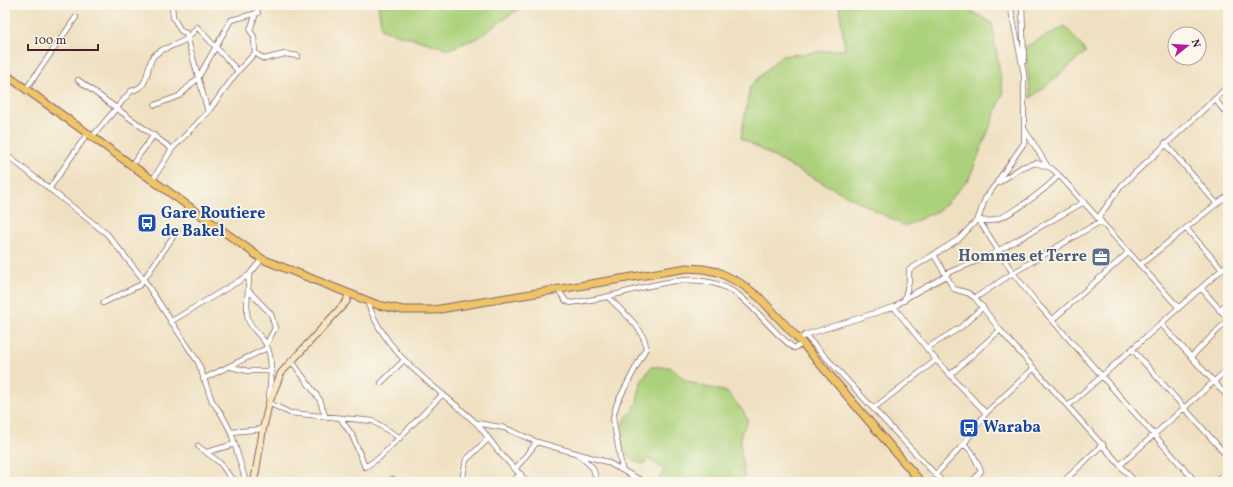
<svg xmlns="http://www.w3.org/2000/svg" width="1233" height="487" viewBox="0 0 1233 487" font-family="Vollkorn,serif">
<rect width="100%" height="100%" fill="#fbf7ec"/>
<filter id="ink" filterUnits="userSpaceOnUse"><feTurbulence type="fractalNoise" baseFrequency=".025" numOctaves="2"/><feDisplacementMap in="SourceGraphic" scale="8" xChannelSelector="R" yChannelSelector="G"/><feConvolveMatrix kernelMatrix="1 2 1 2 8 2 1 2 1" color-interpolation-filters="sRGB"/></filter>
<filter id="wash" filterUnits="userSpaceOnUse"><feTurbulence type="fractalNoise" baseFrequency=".012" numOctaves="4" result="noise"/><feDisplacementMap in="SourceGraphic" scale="16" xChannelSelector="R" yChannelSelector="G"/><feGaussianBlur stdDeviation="0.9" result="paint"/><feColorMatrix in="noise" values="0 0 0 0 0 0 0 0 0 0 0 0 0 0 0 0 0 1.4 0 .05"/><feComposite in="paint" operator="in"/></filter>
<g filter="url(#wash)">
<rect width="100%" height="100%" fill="#efe0c1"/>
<path fill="#acd17b" stroke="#7b7853" d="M378 5H530L521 7 478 38 449 49 382 30Z
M839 5H961L992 23 1003 94 969 179 940 210 905 226 783 162 741 138 750 86 781 56 845 49Z
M1065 26 1086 52 1031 98 1025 47Z
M651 367H670L685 380 698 385 727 392 743 411 748 421 741 433V452L745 478 739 482H660L658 480 664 470 648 458 644 464C628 463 621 445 618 431L637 402 641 382Z"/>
</g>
<g filter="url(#ink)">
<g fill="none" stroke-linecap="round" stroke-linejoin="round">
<defs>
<path id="street" d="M172 5 173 17 181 31 186 33 208 112
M1022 5 1024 61
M255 53 264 59 285 54 298 56
M78 80 172 149
M26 89 76 17
M1215 99 1228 86
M155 105 179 96 198 78 231 20 258 13
M1025 130 1048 167
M92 137 131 91C151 86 144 72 153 57 159 48 177 46 186 39 190 36 194 31 197 27L238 71
M1165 143 1217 204
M9 157 107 234 144 280 198 362 212 401 222 415 231 432 246 482
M131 166 154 135
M152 181 172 149 208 112 238 71 255 53 254 37 250 30 259 5
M997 182 1024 143V74L1010 5
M49 189 88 133
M1098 218 1122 185 1215 99 1228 116
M978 219 1013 273 1036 302 1196 482
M978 219C980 220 984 221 987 221 1006 221 1046 189 1059 175
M1186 228 1228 195
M934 255 954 289 968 293 975 298 1000 330 1135 482
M1140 265 1186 228 1222 269
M945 274 989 256 1084 202
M249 275C249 287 245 308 248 319 251 329 261 335 266 344 275 362 269 384 269 403L290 413 373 421 400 438
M557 288 566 301 571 303C584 301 598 299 610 296 651 286 699 267 737 294 758 310 773 333 794 348L803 344
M1201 288 1228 319
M249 291 271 314 275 328 266 345
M608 297C621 311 645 328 646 348L617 403 613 418 622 469
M975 298 1013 273 1101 221
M367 301C386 357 434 384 475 422 483 429 489 440 496 448 505 460 517 470 527 482
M904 301 909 281V270L959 239 978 219 985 199 995 185 1022 167 1036 163 1051 168 1059 175 1179 308
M103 303 140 285 177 231
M894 307 936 360 986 413
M1219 310 1228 302
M1052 320 1128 253
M170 322 249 275 262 259
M1161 324 1228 397
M805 335C851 384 896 434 943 482
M799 340 805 335 894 307 911 295 946 276
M927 348 961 327 983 307
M1132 349 1228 457
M1191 357 1228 320
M291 360 320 400 325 416
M231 367 248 371H272
M950 375 1000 330
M203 379 267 348
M381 383 403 361
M1068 406 1228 264
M874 408 936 360
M340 418 352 435 365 467 379 458 443 394
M477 423 505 428 537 442 607 462 644 482
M231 432 263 429
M964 444 972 452 981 471 972 482
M198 446 220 463 231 478 240 482
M207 452 235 444
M578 454 593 468 596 478 594 482
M1120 465 1228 369
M516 468 537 442
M935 475 964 444 986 413 1034 368
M387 482 393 479
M466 482 463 476 466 460 488 439
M511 482 521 474
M1063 482 1103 444
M1215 482 1228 470"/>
<path id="secondary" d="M254 482 263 429 269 403 281 373 347 301 348 293"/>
<path id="primary" d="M5 74 262 259 378 305 403 310H434L687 268 703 269 718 272 740 283 759 297 803 344 921 482"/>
</defs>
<use href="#street" stroke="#846360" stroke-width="6"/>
<use href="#secondary" stroke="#846360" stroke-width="8"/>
<use href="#primary" stroke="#846360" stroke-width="9"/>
<use href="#street" stroke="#fff" stroke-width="4.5"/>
<use href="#secondary" stroke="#f9e7c3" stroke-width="6"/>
<use href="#primary" stroke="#efc469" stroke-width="7"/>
</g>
</g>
<defs>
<symbol id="bus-square" viewBox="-11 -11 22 22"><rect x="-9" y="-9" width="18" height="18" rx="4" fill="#1a4fb4" stroke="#fbf7ec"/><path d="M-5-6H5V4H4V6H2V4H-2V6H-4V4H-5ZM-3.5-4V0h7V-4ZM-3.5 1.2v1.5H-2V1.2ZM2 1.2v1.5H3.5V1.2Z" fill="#fff"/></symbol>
<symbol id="office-square" viewBox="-11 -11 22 22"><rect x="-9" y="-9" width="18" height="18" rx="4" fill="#5c6f8a" stroke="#fbf7ec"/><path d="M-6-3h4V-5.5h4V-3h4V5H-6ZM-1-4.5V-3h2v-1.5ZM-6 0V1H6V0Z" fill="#fff"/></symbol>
</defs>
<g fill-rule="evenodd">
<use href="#bus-square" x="136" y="212" width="22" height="22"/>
<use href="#office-square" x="1090" y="246" width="22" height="22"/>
<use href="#bus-square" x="958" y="417" width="22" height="22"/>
</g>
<g text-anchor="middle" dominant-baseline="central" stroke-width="3.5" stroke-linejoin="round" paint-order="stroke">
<g font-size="16" font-weight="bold" fill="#164399" stroke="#fbf7ec" text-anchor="start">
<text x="161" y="214">Gare Routiere<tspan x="161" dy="18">de Bakel</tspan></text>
<text x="983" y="428">Waraba</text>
</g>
<g font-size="16" font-weight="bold" fill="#4e5e75" stroke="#fbf7ec" text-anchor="end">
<text x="1087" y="257">Hommes et Terre</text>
</g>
</g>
<rect width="1233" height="487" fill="none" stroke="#fbf7ec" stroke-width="20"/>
<g transform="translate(1187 46) rotate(73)"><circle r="19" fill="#fbf7ec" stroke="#b4a19f"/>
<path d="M0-3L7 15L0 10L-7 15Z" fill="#b5179e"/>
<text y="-6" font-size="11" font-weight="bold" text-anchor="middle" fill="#4a1f2b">N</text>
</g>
<path d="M28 44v6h70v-6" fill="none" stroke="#4a1f2b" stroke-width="2"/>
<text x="34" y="44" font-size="12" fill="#4a1f2b" stroke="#fbf7ec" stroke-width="3" paint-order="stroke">100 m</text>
</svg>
